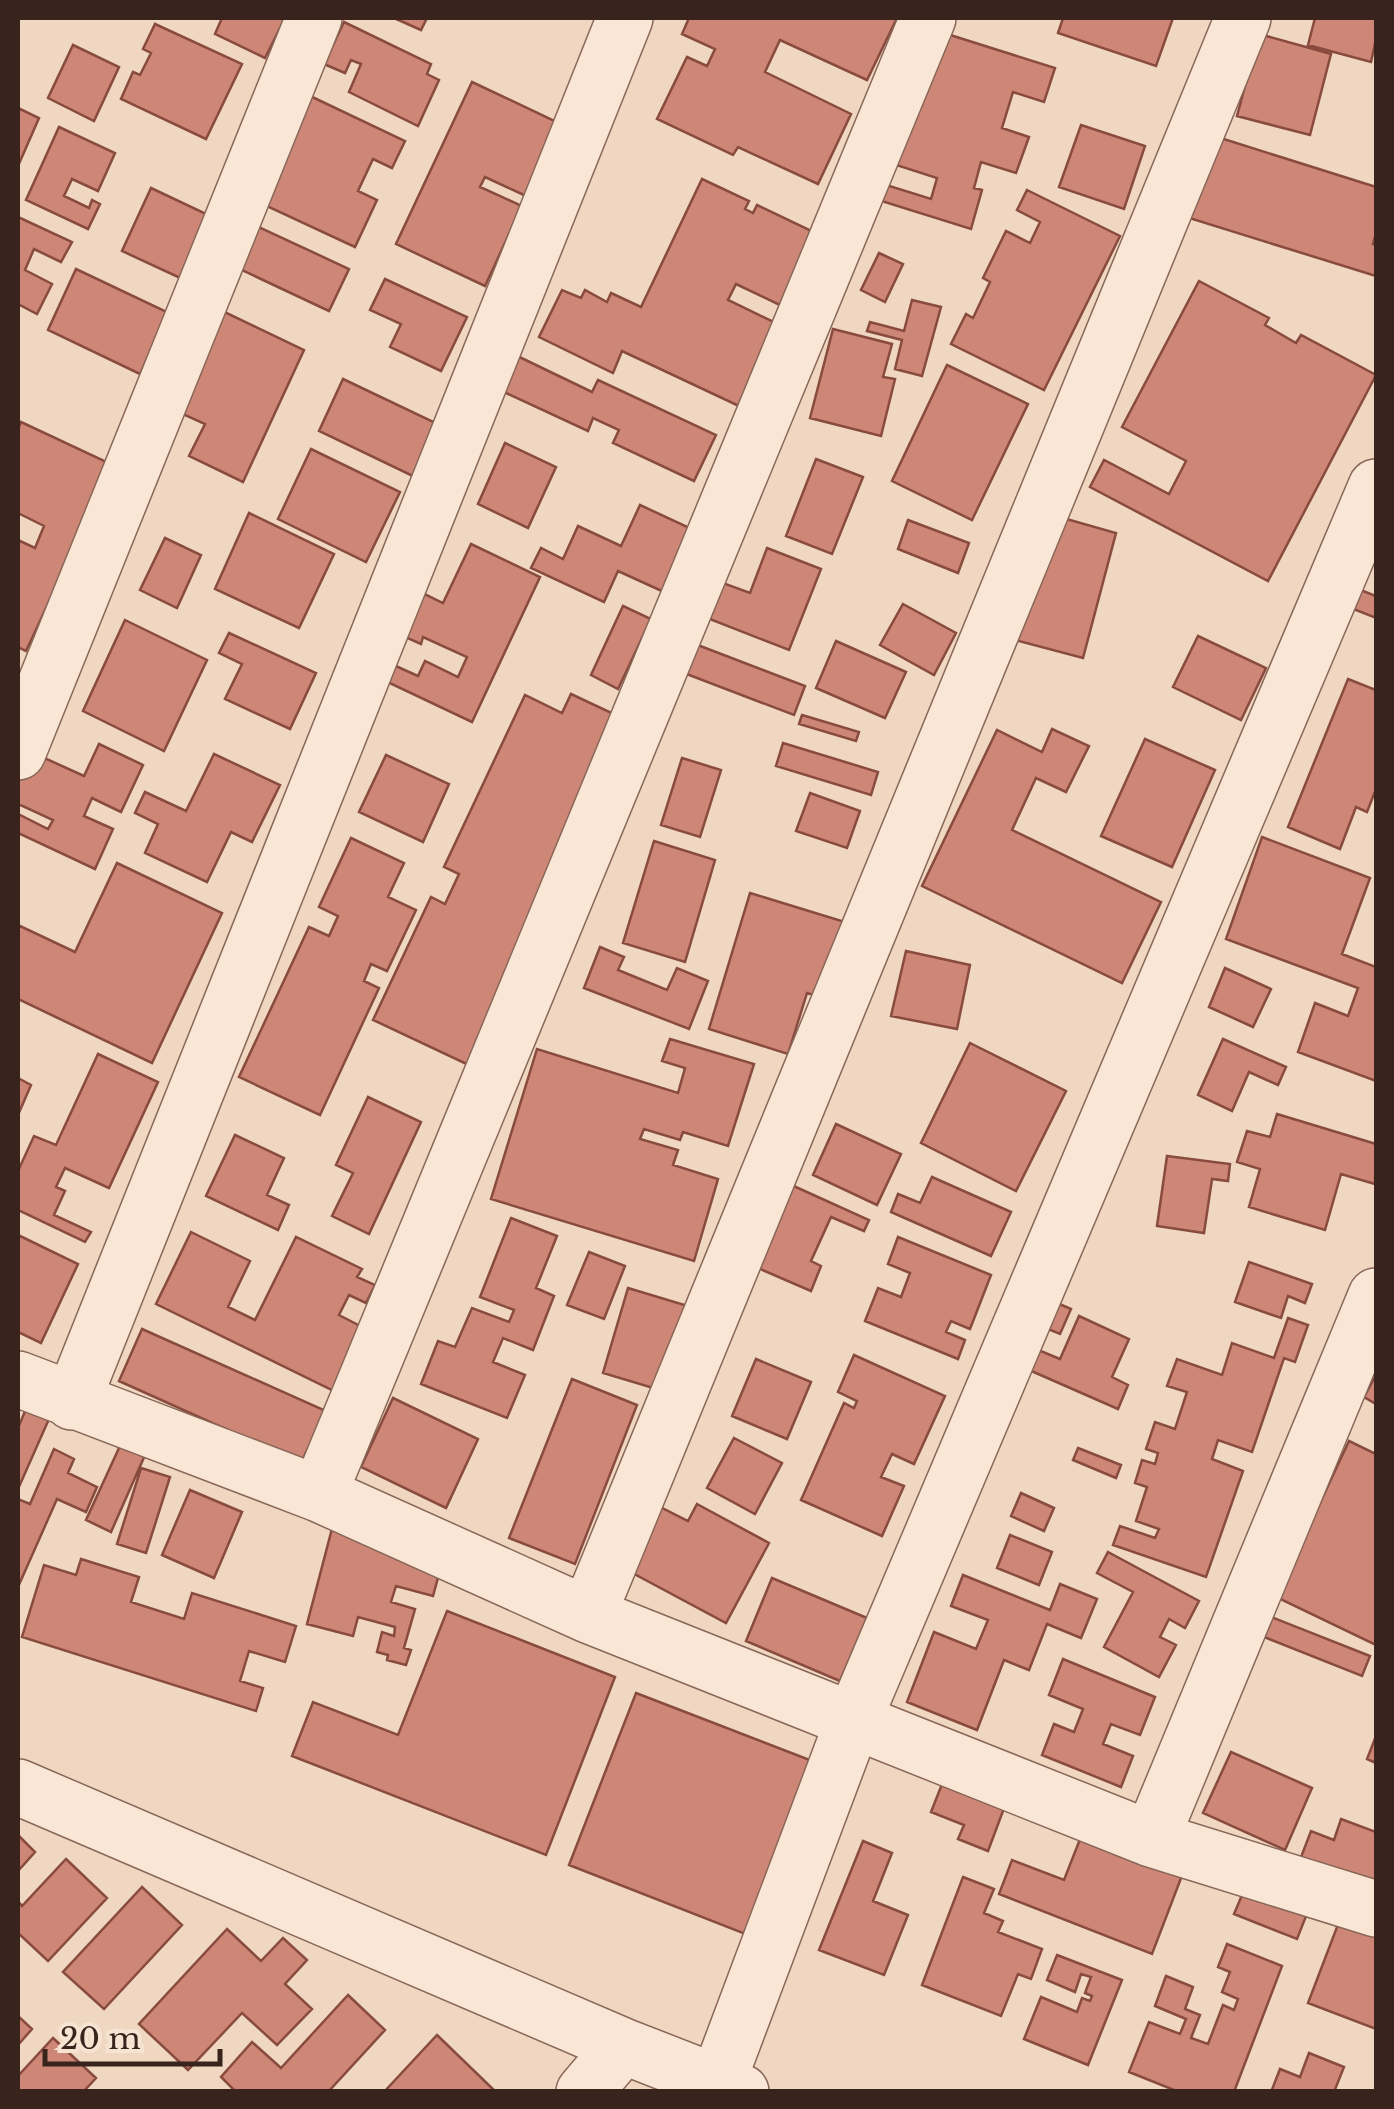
<svg xmlns="http://www.w3.org/2000/svg" width="1394" height="2109" viewBox="0 0 1394 2109" font-family="'Libre Baskerville',serif">
<rect width="100%" height="100%" fill="#efd7c2"/>
<path fill="#ce8777" stroke="#884b3e" stroke-width="2.5" d="M222 18H285L265 58 215 34Z
M394 18H427L421 30Z
M689 18H897L867 80 780 40 765 72 851 114 818 184 738 147 733 155 657 119 687 57 707 66 715 49 682 34Z
M1063 18H1173L1156 66 1058 33Z
M1315 18H1376V39L1371 62 1308 45Z
M344 22 431 64 427 74 439 80 418 126 349 92 361 64 351 60 345 73 324 64Z
M155 24 242 64 206 139 121 99 133 72 140 75 151 53 143 49Z
M928 28 1055 68 1044 102 1013 92 1002 128 1029 137 1016 173 981 162 974 188 982 190 971 229 875 199 880 183 931 199 937 178 887 162Z
M1259 34 1331 54 1310 135 1237 116Z
M73 45 119 67 94 121 48 98Z
M472 82 561 124 526 196 485 177 480 187 522 206 485 286 396 244Z
M308 95 405 141 392 168 373 159 358 191 377 200 355 247 258 202Z
M18 108 39 118 18 166Z
M1081 125 1145 146 1124 209 1059 187Z
M59 127 115 153 98 191 72 179 64 196 89 208 92 200 100 204 88 229 26 200Z
M1211 135 1376 187V233L1373 244 1376 245V276L1186 217Z
M702 179 749 201 745 209 753 213 757 205 820 235 786 308 736 284 728 300 778 324 739 406 622 351 613 373 539 337 562 290 581 298 585 290 607 302 611 293 641 307Z
M151 188 219 220 189 282 122 251Z
M1027 190 1120 236 1044 390 951 344 966 314 973 318 990 282 983 278 1006 231 1030 243 1040 222 1017 210Z
M18 217 72 242 61 262 34 249 25 270 52 284 37 314 18 304Z
M248 222 349 269 329 311 229 264Z
M879 253 903 264 885 302 861 290Z
M76 269 169 313 140 374 48 330Z
M385 279 467 317 441 371 390 347 401 324 370 310Z
M1199 281 1269 318 1265 325 1296 343 1301 335 1376 375 1268 581 1090 487 1104 460 1169 494 1186 461 1122 427Z
M912 300 941 307 922 376 895 369 902 340 867 331 870 322 904 331Z
M212 306 304 350 243 482 189 456 205 424 165 406Z
M833 329 892 344 883 377 895 379 881 436 810 418Z
M509 352 592 392 598 380 716 435 694 481 613 443 619 430 593 418 588 431 493 387Z
M947 365 1028 404 972 520 892 481Z
M343 379 442 426 417 478 319 431Z
M21 422 113 465 26 651 18 647V540L35 548 44 526 18 513V429Z
M505 443 556 467 528 528 478 504Z
M311 449 400 492 366 562 278 519Z
M816 459 863 477 832 554 786 536Z
M640 505 694 530 664 592 618 571 604 602 531 568 541 548 563 559 578 526 621 546Z
M249 513 334 554 299 628 215 589Z
M1049 514 1116 533 1083 658 1015 640Z
M908 520 969 543 958 573 898 549Z
M165 538 201 555 177 608 140 590Z
M471 544 540 577 472 722 381 679 389 663 418 676 425 661 458 677 467 657 423 637 421 644 387 629 408 586 443 603Z
M767 548 821 569 789 650 697 614 712 579 750 593Z
M1358 589 1376 596V618L1351 608Z
M903 604 956 633 934 675 880 645Z
M623 606 651 619 618 689 591 675Z
M125 620 207 660 164 751 83 711Z
M229 633 316 673 290 729 225 699 242 664 219 653Z
M1198 636 1266 668 1241 720 1173 687Z
M836 641 906 672 885 718 816 688Z
M695 644 805 686 794 715 684 673Z
M1348 679 1376 690V789L1367 812 1356 807 1340 849 1288 827Z
M571 694 633 723 473 1067 373 1020 431 897 445 904 459 874 444 867 525 695 562 713Z
M802 715 859 732 856 741 799 724Z
M1052 729 1089 746 1066 792 1036 778 1012 830 1161 902 1122 983 922 886 997 730 1042 752Z
M1145 739 1215 770 1172 867 1101 836Z
M783 743 878 772 871 795 776 766Z
M99 744 143 765 121 812 92 798 84 816 113 829 95 869 18 833V814L48 829 53 820 18 804V775L29 751 84 776Z
M214 754 280 785 252 842 231 832 207 882 145 853 158 824 135 813 145 792 186 811Z
M386 755 449 784 423 842 359 812Z
M682 758 721 770 700 837 661 825Z
M810 793 860 811 847 848 796 831Z
M1262 837 1370 878 1342 954 1376 967V1081L1298 1052 1315 1003 1348 1016 1358 988 1226 939Z
M351 838 404 863 388 897 416 910 387 971 371 964 364 981 379 988 320 1115 239 1077 309 927 329 936 338 916 319 907Z
M654 841 715 860 685 962 623 943Z
M117 863 222 913 152 1063 18 999V925L75 952Z
M750 893 858 926 835 1001 807 993 788 1054 709 1029Z
M600 947 624 957 618 970 667 990 677 968 708 981 689 1029 584 988Z
M906 951 970 965 957 1029 891 1016Z
M1225 968 1271 989 1253 1027 1209 1007Z
M670 1039 754 1064 728 1146 683 1132 680 1140 644 1129 640 1139 678 1150 673 1165 718 1179 694 1261 491 1199 537 1049 678 1093 685 1068 662 1061Z
M1223 1039 1286 1067 1278 1085 1249 1072 1232 1111 1198 1095Z
M970 1043 1066 1091 1016 1191 921 1143Z
M98 1054 158 1082 109 1188 65 1168 56 1187 65 1191 54 1215 91 1232 85 1242 18 1210V1171L34 1136 56 1145Z
M18 1078 31 1085 18 1115Z
M368 1097 421 1122 369 1234 332 1216 353 1173 336 1165Z
M1277 1114 1376 1144 1375 1184 1341 1174 1325 1230 1249 1207 1260 1169 1237 1162 1247 1131 1270 1137Z
M836 1124 901 1154 877 1205 813 1175Z
M235 1135 284 1158 267 1195 289 1205 278 1230 206 1196Z
M1167 1156 1230 1164 1228 1181 1212 1179 1204 1233 1157 1226Z
M932 1177 1011 1212 991 1256 891 1212 898 1194 920 1203Z
M787 1183 869 1220 864 1231 831 1217 811 1261 821 1266 811 1291 751 1265Z
M511 1218 557 1236 536 1288 554 1296 533 1350 503 1338 493 1362 525 1375 507 1418 421 1384 438 1341 455 1347 472 1308 509 1322 514 1310 480 1297Z
M191 1232 250 1261 228 1307 255 1320 296 1237 362 1269 357 1277 375 1285 366 1303 349 1295 339 1315 366 1329 336 1392 156 1304Z
M18 1235 78 1264 41 1343 18 1332Z
M898 1237 991 1275 970 1329 951 1321 946 1332 965 1340 958 1359 865 1321 878 1288 901 1297 910 1273 888 1264Z
M589 1252 625 1266 604 1319 567 1305Z
M1249 1262 1312 1284 1305 1303 1288 1296 1281 1318 1235 1302Z
M628 1288 688 1306 663 1391 603 1373Z
M1043 1297 1071 1309 1060 1334 1031 1322Z
M1079 1316 1129 1339 1112 1377 1128 1385 1118 1409 1020 1366 1029 1346 1060 1359Z
M1288 1318 1308 1325 1295 1362 1284 1358 1252 1452 1218 1440 1212 1459 1243 1471 1206 1577 1113 1545 1120 1526 1155 1538 1159 1529 1136 1521 1147 1487 1135 1483 1142 1460 1155 1464 1158 1453 1146 1449 1155 1422 1175 1429 1187 1392 1167 1386 1177 1359 1222 1375 1232 1343 1274 1358Z
M142 1329 326 1411 301 1463 119 1381Z
M854 1355 945 1396 914 1464 892 1454 881 1477 904 1486 882 1536 801 1500 844 1403 854 1408 857 1401 838 1392Z
M756 1359 811 1382 787 1439 732 1416Z
M1376 1375V1404L1364 1397Z
M572 1379 637 1405 575 1564 509 1538Z
M393 1398 478 1439 446 1508 361 1467Z
M26 1409 49 1419 18 1489V1428Z
M125 1435 149 1446 111 1532 86 1520Z
M734 1438 782 1463 755 1514 707 1488Z
M1349 1441 1376 1454V1645L1276 1597Z
M1078 1448 1121 1465 1116 1478 1073 1460Z
M54 1449 74 1459 68 1473 97 1487 86 1512 57 1499 18 1587V1499L30 1504Z
M141 1468 170 1477 146 1553 117 1544Z
M190 1490 242 1512 214 1578 162 1555Z
M1021 1493 1054 1508 1044 1531 1011 1516Z
M697 1504 769 1543 726 1623 625 1569 658 1506 688 1521Z
M334 1521 445 1552 433 1596 396 1586 391 1602 415 1609 404 1648 411 1650 406 1665 387 1660 388 1655 377 1652 382 1632 394 1636 395 1627 358 1617 353 1636 307 1624Z
M1010 1535 1052 1552 1039 1585 997 1568Z
M1108 1552 1199 1601 1185 1628 1169 1619 1160 1637 1176 1645 1159 1677 1104 1647 1133 1592 1097 1573Z
M81 1559 139 1577 131 1602 184 1619 192 1593 296 1626 285 1662 249 1651 240 1681 263 1688 256 1711 22 1637 44 1565 76 1575Z
M963 1575 1050 1610 1060 1584 1097 1599 1081 1638 1047 1624 1029 1670 1004 1660 977 1730 907 1702 934 1632 976 1649 988 1620 951 1606Z
M772 1578 867 1618 840 1681 746 1641Z
M447 1611 615 1677 546 1855 292 1756 313 1702 398 1735Z
M1256 1611 1370 1656 1362 1676 1249 1631Z
M1063 1659 1155 1697 1140 1735 1111 1724 1103 1744 1133 1756 1121 1787 1042 1755 1054 1724 1074 1732 1083 1709 1049 1695Z
M636 1693 820 1764 753 1937 569 1865Z
M1376 1736V1763L1367 1759Z
M1231 1752 1312 1788 1285 1850 1203 1813Z
M944 1779 1006 1803 988 1851 958 1839 964 1825 931 1812Z
M1341 1819 1376 1832V1896L1298 1865 1311 1831 1334 1840Z
M1082 1834 1183 1873 1152 1954 999 1894 1012 1860 1064 1880Z
M18 1835 35 1852 18 1871Z
M863 1841 892 1853 873 1901 908 1915 884 1975 819 1950Z
M66 1859 107 1898 48 1961 18 1933V1901L22 1906Z
M1250 1876 1312 1901 1297 1939 1234 1914Z
M963 1877 994 1889 984 1913 1003 1921 998 1932 1042 1949 1031 1979 1018 1974 1001 2016 922 1985Z
M142 1887 182 1925 104 2009 63 1972Z
M1345 1906 1376 1918V2029L1308 2003Z
M227 1929 261 1961 283 1938 307 1960 285 1984 312 2009 277 2045 242 2013 188 2070 139 2024Z
M1227 1944 1282 1966 1234 2092H1179L1129 2072 1149 2022 1180 2034 1186 2019 1155 2006 1166 1976 1193 1987 1185 2009 1200 2015 1191 2038 1208 2044 1223 2005 1234 2010 1238 1999 1222 1992 1230 1972 1218 1967Z
M1057 1955 1122 1980 1088 2065 1024 2039 1041 1997 1077 2012 1082 1998 1090 2001 1092 1996 1085 1993 1091 1977 1081 1974 1075 1992 1047 1980Z
M348 1995 385 2030 328 2092H236L221 2077 252 2042 281 2068Z
M18 2016 32 2029 18 2045Z
M437 2035 496 2092H384Z
M53 2038 96 2078 83 2092H18V2076Z
M1309 2053 1344 2067 1334 2092H1271L1280 2069 1300 2077Z"/>
<g fill="none" stroke-linecap="round" stroke-linejoin="round">
<defs>
<path id="minor" d="M18 752 314 18
M18 1379 319 1494 588 1615 1151 1839 1376 1909
M72 1402 625 18
M319 1494 928 18
M588 1615 1243 18
M18 1787 623 2046 741 2092
M1151 1839 1376 1296
M718 2081 854 1719 1376 487
M584 2092 623 2046"/>
</defs>
<use href="#minor" stroke="#896759" stroke-width="58"/>
<use href="#minor" stroke="#f9e6d5" stroke-width="55"/>
</g>
<rect width="1394" height="2109" fill="none" stroke="#38241d" stroke-width="40"/>
<path d="M45 2049v15h175v-15" fill="none" stroke="#38241d" stroke-width="5"/>
<text x="60" y="2049" font-size="30" fill="#38241d" stroke="#f6e3d1" stroke-width="8" paint-order="stroke">20 m</text>
</svg>
